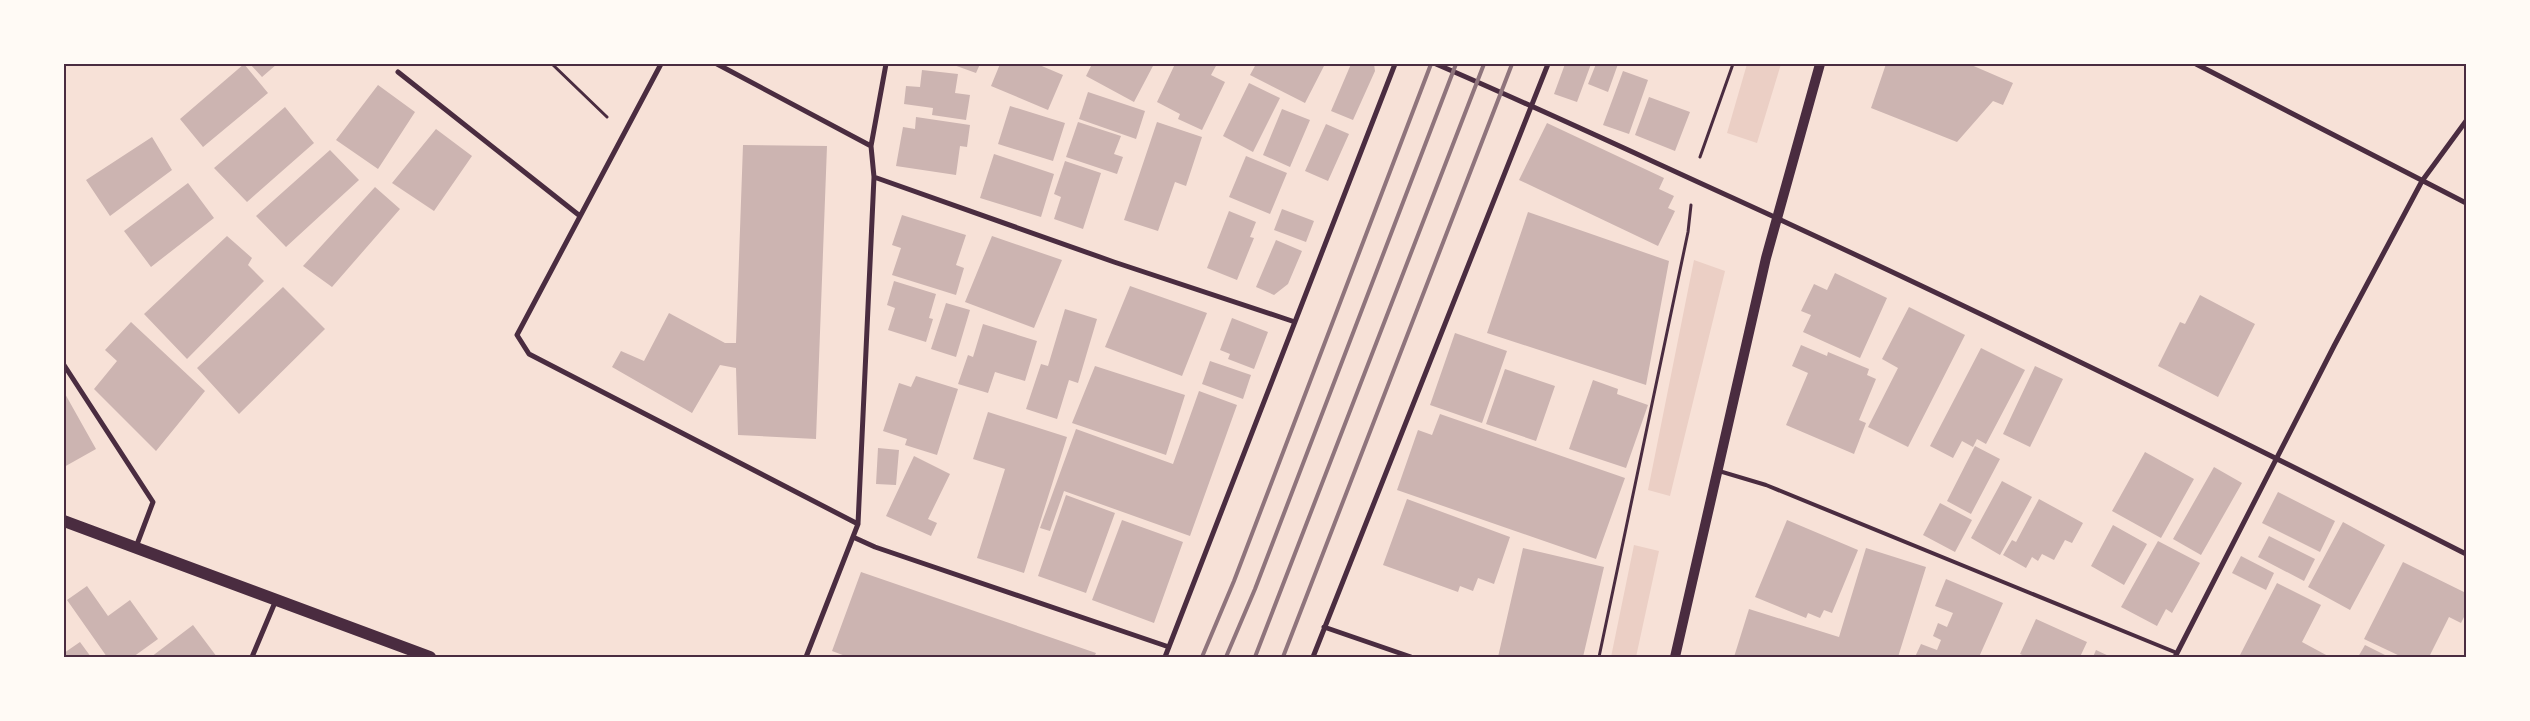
<svg xmlns="http://www.w3.org/2000/svg" width="2530" height="721" viewBox="0 0 2530 721" font-family="Montserrat,sans-serif">
<rect width="100%" height="100%" fill="#f7e1d7"/>
<path fill="#ebcfc5" d="M1747 64H1781L1757 143 1727 133Z
M1694 260 1725 271 1670 496 1648 490Z
M1634 545 1659 551 1636 657H1611Z"/>
<path fill="#ccb4b1" d="M244 64 268 93 203 147 180 119Z
M250 64H277L262 77Z
M951 64H980L976 73Z
M1000 64H1037L1063 75 1048 110 991 86Z
M1092 64H1154L1134 102 1086 76Z
M1175 64H1217L1211 75 1225 82 1202 130 1178 119 1180 114 1157 102Z
M1256 64H1325L1305 103 1250 75Z
M1351 64H1374L1375 71 1353 120 1331 111Z
M1565 64H1591L1577 102 1554 94Z
M1596 64H1618L1608 92 1588 84Z
M1886 64H1969L2013 83 2003 105 1993 101 1957 142 1871 108Z
M922 70 958 74 955 93 970 95 966 120 932 115 933 108 904 104 906 86 920 87Z
M1623 71 1648 80 1629 134 1603 125Z
M1249 83 1280 98 1253 152 1223 136Z
M378 85 415 112 378 169 336 140Z
M1088 92 1145 111 1136 139 1079 119Z
M1649 97 1690 112 1675 151 1635 135Z
M1010 106 1065 123 1053 161 998 144Z
M285 107 314 143 247 202 214 168Z
M1282 109 1310 120 1290 167 1263 155Z
M916 117 970 125 967 147 960 146 956 175 896 166 903 127 915 129Z
M1078 122 1121 136 1114 154 1123 157 1117 174 1066 157Z
M1157 122 1202 137 1186 186 1175 182 1158 231 1124 220Z
M1547 123 1664 178 1659 189 1674 196 1668 208 1675 211 1658 246 1519 180Z
M1326 124 1349 134 1328 181 1305 171Z
M436 129 472 156 434 211 392 183Z
M152 137 172 170 110 216 86 180Z
M743 145 827 146 816 439 738 435 736 368 720 365 692 413 612 367 621 351 644 361 669 313 725 343H736Z
M330 150 359 180 286 247 256 216Z
M994 154 1054 174 1041 217 980 198Z
M1246 156 1287 173 1270 214 1229 197Z
M1065 161 1101 173 1083 229 1054 219 1061 197 1054 194Z
M188 183 214 218 151 267 124 231Z
M375 187 400 209 332 287 303 266Z
M1282 209 1314 221 1306 242 1274 230Z
M1229 211 1256 222 1250 237 1254 238 1237 280 1207 268Z
M1528 212 1669 261 1646 385 1487 333Z
M902 215 966 235 956 265 964 268 956 295 892 275 901 248 892 245Z
M227 236 252 258 248 265 264 281 187 359 144 314Z
M992 236 1062 260 1034 328 965 302Z
M1276 240 1302 251 1288 284 1274 295 1256 287Z
M1835 273 1887 298 1860 358 1803 332 1811 315 1801 311 1814 284 1827 290Z
M894 281 936 294 929 318 933 319 926 342 888 330 895 308 887 305Z
M1130 286 1207 313 1182 376 1105 347Z
M283 287 325 329 239 414 197 368Z
M2200 295 2255 324 2218 397 2158 366 2180 322 2185 324Z
M946 303 970 310 956 357 931 349Z
M1909 307 1965 335 1908 447 1868 427 1898 368 1882 359Z
M1065 309 1097 319 1078 383 1069 380 1057 419 1026 409 1041 364 1048 366Z
M1232 318 1268 332 1254 369 1228 359 1230 354 1220 350Z
M131 322 205 391 156 451 94 389 117 361 105 350Z
M983 324 1037 341 1025 381 995 372 988 393 958 384 968 355 973 357Z
M1455 333 1507 351 1482 423 1430 405Z
M1801 345 1827 356 1828 352 1869 369 1867 375 1876 379 1859 420 1866 423 1854 454 1786 425 1808 373 1792 366Z
M1981 348 2025 370 1986 444 1977 439 1973 447 1962 441 1953 458 1930 446Z
M1210 361 1251 375 1243 399 1202 384Z
M1095 366 1185 395 1166 455 1072 423Z
M2035 366 2063 379 2030 447 2003 434Z
M1505 369 1555 386 1536 441 1486 424Z
M916 376 958 389 937 455 905 445 907 439 883 431 899 383 911 387Z
M1593 380 1618 389 1617 394 1648 405 1626 468 1569 449Z
M1199 391 1237 405 1190 536 1064 491 1050 531 1040 528 1076 429 1173 464Z
M64 392 96 449 64 467Z
M988 412 1067 437 1024 573 977 558 1005 469 973 459Z
M1440 414 1625 478 1596 559 1397 490 1418 430 1432 435Z
M1975 446 2000 459 1971 514 1947 501Z
M878 448 899 450 896 485 876 484Z
M2145 452 2194 479 2161 538 2112 511Z
M914 456 950 474 928 519 937 523 931 536 886 516Z
M2214 467 2242 483 2201 555 2173 539Z
M2002 481 2032 497 2000 555 1971 538Z
M2278 492 2335 521 2320 552 2262 523Z
M1066 495 1115 513 1086 593 1038 576Z
M1407 499 1510 537 1494 584 1478 578 1473 591 1460 586 1458 592 1383 565Z
M2039 499 2083 523 2072 543 2065 540 2054 560 2042 554 2038 561 2032 557 2026 568 2003 555 2012 540 2016 542Z
M1940 503 1972 520 1955 552 1923 535Z
M1122 520 1183 542 1154 623 1092 600Z
M1787 520 1858 550 1832 613 1824 610 1820 618 1808 613 1806 618 1755 597Z
M2343 522 2385 545 2350 610 2308 587Z
M2113 525 2147 544 2124 585 2091 566Z
M2269 536 2315 559 2304 581 2258 557Z
M2158 541 2200 563 2172 613 2166 609 2157 626 2121 607Z
M1523 548 1604 567 1583 657H1498Z
M1866 548 1926 567 1898 657H1734L1749 609 1839 637Z
M2241 556 2274 573 2266 590 2232 573Z
M2403 562 2466 593V613L2461 623 2449 617 2429 657H2402L2364 639Z
M861 572 1096 653 1094 657H848L832 651Z
M1946 579 2003 603 1979 657H1915L1921 644 1937 650 1941 640 1933 636 1938 623 1947 627 1953 613 1935 606Z
M2277 583 2321 605 2302 642 2328 656V657H2239Z
M87 586 108 616 130 600 158 639 133 657H107L67 600Z
M2036 619 2087 642 2080 657H2027L2020 654Z
M193 625 217 657H151Z
M80 642 91 657H64V653Z
M2365 645 2389 657H2358Z
M2096 650 2111 657H2093Z"/>
<g fill="none" stroke-linecap="round" stroke-linejoin="round">
<path stroke="#4a2c40" stroke-width="3" d="M552 64 607 117
M1700 157 1733 64
M1599 657 1688 232 1691 205"/>
<path stroke="#4a2c40" stroke-width="4" d="M1719 471 1766 485 2177 653"/>
<path stroke="#4a2c40" stroke-width="5" d="M661 64 517 335 529 354 858 524
M717 64 871 146
M1436 64C1536 107 1634 153 1733 198 1980 311 2224 431 2466 554
M2196 64 2466 203
M398 72 580 216
M874 177 1114 262 1295 322
M64 365 153 502 136 547
M853 537 875 547 1169 647
M1324 627 1411 657
M252 657 276 600
M806 657 858 524 874 177 871 146 886 64
M1165 657 1395 64
M1313 657 1548 64
M2175 657 2334 346 2422 181 2466 121"/>
<path stroke="#4a2c40" stroke-width="10" d="M1675 657 1766 258 1820 64"/>
<path stroke="#4a2c40" stroke-width="12" d="M64 521 430 657"/>
<path stroke="#8f747c" stroke-width="4" d="M1202 657 1234 581 1431 64
M1226 657 1255 589 1456 64
M1255 657 1484 64
M1283 657 1512 64"/>
</g>
<rect width="2530" height="721" fill="none" stroke="#fffaf5" stroke-width="130"/>
<rect x="65" y="65" width="2400" height="591" fill="none" stroke="#4a2c40" stroke-width="2"/>
</svg>
